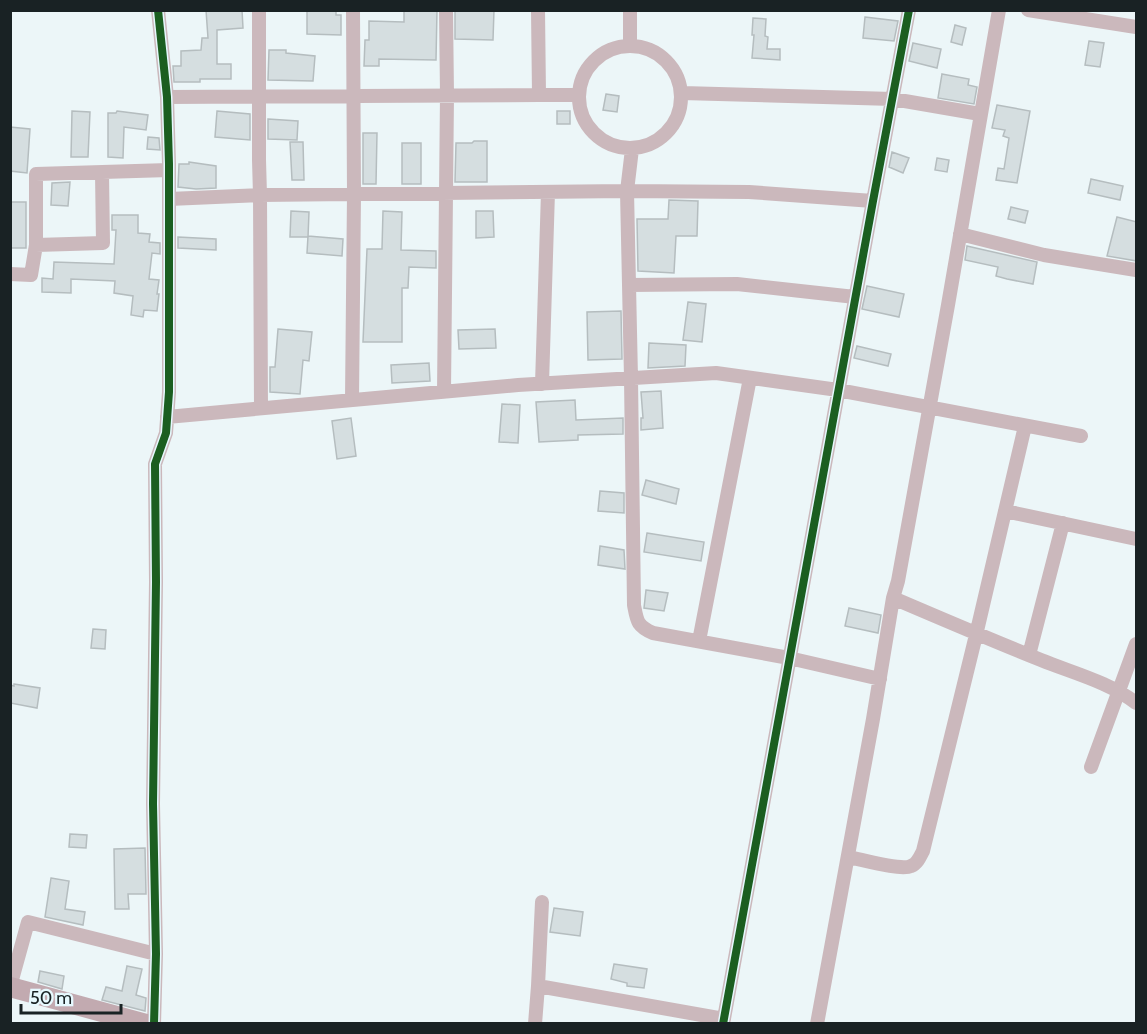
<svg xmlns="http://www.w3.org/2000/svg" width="1147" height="1034" viewBox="0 0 1147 1034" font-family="Cabin,sans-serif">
<rect width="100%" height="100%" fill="#ecf6f8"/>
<path fill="#d5dee0" stroke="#b5bdbf" stroke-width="1.5" d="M206 10H242L243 28 217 30V64H231V79H200V82H174L173 66H181V51L201 50 202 38H208Z
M307 10H336V15H341V35L307 34Z
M404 10H437L436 60 379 59V66H364L365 40H369V21L404 22Z
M455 10H494L493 40 455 39Z
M865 17 898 21 894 41 863 38Z
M753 18 766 19 765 36 768 37 767 49H780V60L752 58 754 35H752Z
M955 25 966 28 962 45 951 42Z
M1089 41 1104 43 1100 67 1085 65Z
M913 43 941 49 937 68 909 61Z
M269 50H286V53L315 56 313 81 268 80Z
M942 74 969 79 968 85 977 87 974 104 938 98Z
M606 94 619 96 617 112 603 110Z
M997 105 1030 111 1017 183 996 180 998 168 1004 169 1009 138 1003 136 1005 130 992 128Z
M72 111 90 112 88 157H71Z
M117 111 148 115 146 130 124 127 123 158 108 157V113H116Z
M217 111 250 114V140L215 137Z
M557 111H570V124H557Z
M268 119 298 121 297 140 268 139Z
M10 127 30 129 27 173 10 171Z
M363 133H377L376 184H363Z
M148 137 159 138 160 150 147 149Z
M474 141H487V182H455L456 143H472Z
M290 142H303L304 180H292Z
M402 143H421V184H402Z
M892 152 909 158 903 173 889 167Z
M937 158 949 160 947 172 935 170Z
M189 162 216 166V188L196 189 178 187 179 164H189Z
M1091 179 1123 186 1120 200 1088 193Z
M70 182 68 206 51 205 52 183Z
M669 200 698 201 697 236H676L674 273 638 271 637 219H668Z
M10 202H26V248H10Z
M1011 207 1028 211 1025 223 1008 219Z
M291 211 309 212 308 237H290Z
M383 211 402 212 401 250 436 251V268L409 267 408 288H402V342H363L367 249H382Z
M476 211H493L494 237 476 238Z
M112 215H138V233L150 234 149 242 160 243V254L152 253 149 279 159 280 157 294H159L157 311 144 310 143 317 131 315 133 296 114 293 115 281 71 279V293L42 292V278L53 279 54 262 114 264 116 230H112Z
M1117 217 1137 222V261L1107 256Z
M308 236 343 239 342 256 307 253Z
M178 237 216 239V250L178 248Z
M967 246 1037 262 1033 284 1007 279 996 276 998 267 965 260Z
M867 286 904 294 899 317 862 309Z
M688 302 706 304 702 342 683 340Z
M621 311 622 359 588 360 587 312Z
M278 329 312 332 309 361 303 360 300 394 270 392V367H275Z
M495 329 496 348 459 349 458 330Z
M649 343 686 345 685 366 648 368Z
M857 346 891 354 888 366 854 358Z
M429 363 430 381 392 383 391 365Z
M661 391 663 428 641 430V418H643L641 392Z
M575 400 576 420 623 418V434L578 435V440L539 442 536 402Z
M502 404 520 405 518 443 499 442Z
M351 418 356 456 337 459 332 421Z
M646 480 679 489 676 504 642 495Z
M600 491 624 493V513L598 511Z
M647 533 704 542 701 561 644 552Z
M600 546 624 550 625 569 598 565Z
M646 590 668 593 664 611 644 608Z
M849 608 881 615 878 633 845 626Z
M93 629 106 630 105 649 91 648Z
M14 684 40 688 37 708 10 703V685L14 686Z
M70 834 87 835 86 848 69 847Z
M145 848 146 894H128L129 909H115L114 849Z
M51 878 69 881 65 909 85 912 83 925 45 917Z
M554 908 583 912 580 936 550 932Z
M614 964 647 969 644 988 627 986V983L611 979Z
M127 966 142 969 136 995 146 998 145 1011 102 1000 106 987 122 991Z
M40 971 64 976 62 989 38 982Z"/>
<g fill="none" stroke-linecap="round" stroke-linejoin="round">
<path stroke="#cbb8bc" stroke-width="14" d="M538 10 539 95H579
M1028 10 1136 27
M579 97a51 51 0 1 1 102 0a51 51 0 1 1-102 0Z
M630 46V10
M682 93 893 99 980 114
M167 97 539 95
M632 149 627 191 631 378 634 605C637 621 637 626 653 633L789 658 880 679
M169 199 260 195 259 160V10
M960 234 1044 255 1136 270
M36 245 103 243 102 173
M10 274 31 275 36 245V174L169 170
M629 285 737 284 855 297
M542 384 548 192
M444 392 447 95 446 10
M352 400 354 194 353 10
M261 408 260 195 627 191 749 192 873 201
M167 417 518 385 716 373 838 390 1081 436
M1005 511 1136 539
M893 598C942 619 991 640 1041 660 1073 673 1109 682 1136 703
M699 641 750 378
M1029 655 1063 523
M1091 767 1136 644
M848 857C860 859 901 871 911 866 917 864 920 857 923 851L976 635 1025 426
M538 986 542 902
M10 987 28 922 156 954
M154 1024 156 954 153 804 156 582 155 464 166 433 169 392V164L167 97 158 10
M535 1024 538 986 724 1019
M723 1024 873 201 909 10
M817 1024 873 719 893 598 898 581 948 305 999 10"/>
<path stroke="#c2aab0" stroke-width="20" d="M10 987 146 1024"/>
<defs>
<path id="cycleway" d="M154 1024 156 954 153 804 156 582 155 464 166 433 169 392V164L167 97 158 10
M723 1024 873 201 909 10"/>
</defs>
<use href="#cycleway" stroke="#e6f9fe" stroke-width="11"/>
<use href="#cycleway" stroke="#1b5e20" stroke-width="8"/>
</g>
<rect width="1147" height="1034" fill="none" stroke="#192224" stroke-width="24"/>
<path d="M21 1004v9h100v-9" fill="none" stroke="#192224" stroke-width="3"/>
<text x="30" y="1004" font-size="18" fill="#192224" stroke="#e6f9fe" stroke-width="4.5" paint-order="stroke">50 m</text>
</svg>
